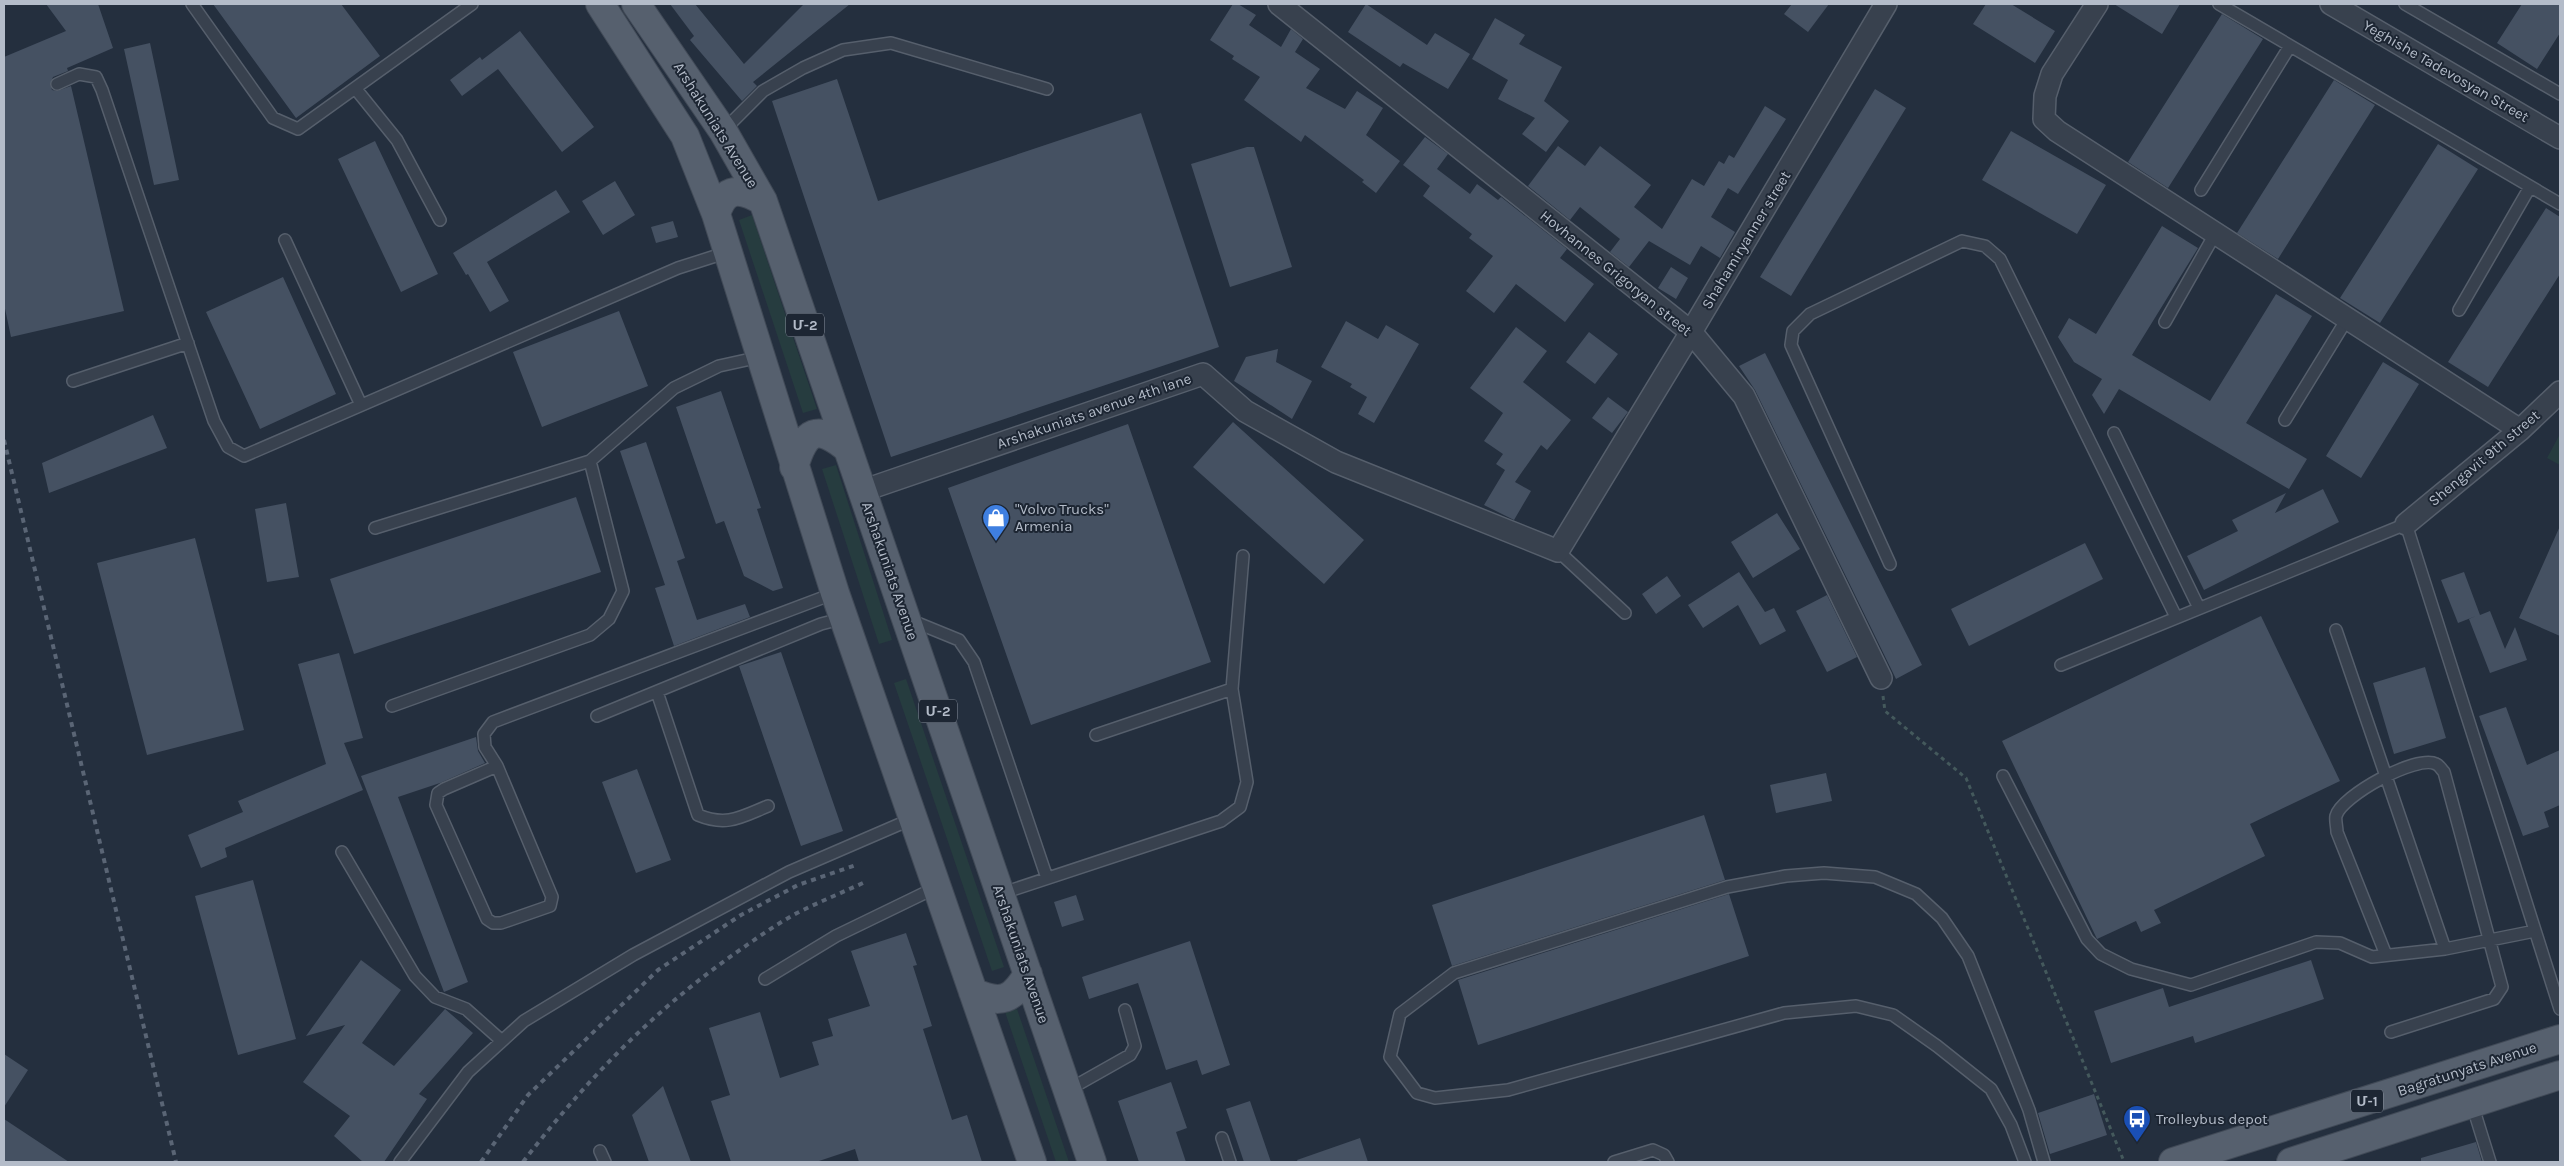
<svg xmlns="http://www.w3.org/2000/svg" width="2564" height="1166" viewBox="0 0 2564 1166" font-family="Karla,'Noto Sans Armenian',sans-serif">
<rect width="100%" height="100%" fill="#242f3e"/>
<path fill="#263c3f" d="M752 215 817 409 803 413 739 220Z
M2560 434V465L2547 458Z
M836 465 892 640 879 644 822 469Z
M906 679 1004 967 992 971 894 683Z
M1017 1009 1069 1162H1056L1005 1012Z"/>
<path fill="#455162" d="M46 4H98L113 48 67 68 68 71 53 77 50 84 52 90 57 91 71 86 124 311 11 337 4 304V57L66 31Z
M213 4H341L380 56 296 118Z
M670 4H695L744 64 804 4H850L753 82 757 86 742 101 690 40 694 36Z
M1233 4H1238L1256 15 1249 25 1281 47 1291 29 1303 39 1295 52 1320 69 1306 88 1345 109 1357 91 1383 108 1366 135 1400 161 1376 193 1362 182 1364 180 1305 135 1301 142 1244 100 1260 77 1232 59 1234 56 1210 40Z
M1366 4 1427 45 1435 33 1470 54 1448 89 1403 63 1400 67 1348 32Z
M1792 4H1829L1808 32 1784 14Z
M1986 4H2011L2055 31 2035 63 1973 24Z
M2114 4H2180L2162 34Z
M2522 4H2560V33L2537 69 2497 43Z
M2222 14 2263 39 2168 188 2128 162Z
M1495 18 1525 35 1519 44 1562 67 1544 101 1569 121 1546 152 1522 134 1535 118 1498 99 1508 80 1472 59Z
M520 31 594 127 562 152 498 69 462 96 450 80 480 57 482 60Z
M150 43 179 180 154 185 124 49Z
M837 79 878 201 1141 113 1219 347 891 457 772 101Z
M2334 80 2375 105 2278 259 2237 233Z
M1875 89 1906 108 1791 296 1760 277Z
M1765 106 1786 119 1738 194 1728 188 1711 217 1735 232 1720 258 1701 246 1690 265 1649 241 1629 267 1610 252 1620 239 1580 207 1570 220 1528 186 1558 146 1585 166 1600 146 1651 185 1634 207 1662 229 1692 179 1704 186 1719 161 1724 164 1729 155 1734 158Z
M2011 131 2106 185 2077 234 1982 180Z
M1425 137 1448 154 1437 169 1470 194 1477 184 1498 200 1501 197 1567 249 1560 258 1594 284 1565 322 1516 284 1494 313 1466 291 1493 256 1469 238 1472 234 1423 196 1430 186 1403 165Z
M375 141 438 274 401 292 338 159Z
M2438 144 2478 169 2380 323 2340 298Z
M1247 147H1254L1292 267 1230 287 1191 164Z
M615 181 635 215 603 235 582 201Z
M556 190 570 212 487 262 509 301 490 312 468 274 466 275 453 253Z
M2546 208 2560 217V274L2488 387 2448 362Z
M673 221 678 237 656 243 651 227Z
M2162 226 2198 248 2132 355 2210 401 2276 294 2312 316 2246 423 2307 459 2289 489 2119 389 2104 414 2092 395 2102 379 2074 362 2058 337 2069 318 2096 334Z
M1671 267 1688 278 1676 299 1658 288Z
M283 277 336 394 260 429 206 312Z
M619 311 648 386 542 427 513 352Z
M1346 321 1378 339 1386 325 1419 344 1374 423 1358 414 1367 397 1350 387 1352 384 1321 367Z
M1516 327 1547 351 1523 382 1571 420 1547 450 1541 445 1515 482 1531 491 1514 520 1484 505 1505 470 1496 464 1503 454 1484 441 1503 413 1470 388Z
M1589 332 1618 354 1595 384 1566 362Z
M1278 349 1276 362 1312 381 1292 419 1234 381 1246 357Z
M1765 353 1922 665 1896 679 1755 390 1739 366Z
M2383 362 2419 384 2361 478 2326 456Z
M721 391 761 508 757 509 783 588 773 591 744 576 724 521 716 524 676 407Z
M1608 397 1628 412 1612 433 1592 418Z
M153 415 167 448 49 493 42 463Z
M1233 422 1364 540 1324 584 1193 467Z
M1128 424 1211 662 1031 725 948 488Z
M646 442 685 558 677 561 697 620 745 604 750 617 674 646 655 588 665 585 620 451Z
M2323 489 2339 522 2204 590 2187 556 2238 531 2232 520 2286 493 2275 513Z
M576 497 601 572 354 654 330 579Z
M286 503 299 577 267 582 255 509Z
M1777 513 1800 549 1753 578 1731 542Z
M2560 526V636L2519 618Z
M195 538 244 730 147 755 97 563Z
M2085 543 2103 579 1969 646 1951 609Z
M1739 572 1765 612 1774 608 1786 631 1760 645 1738 605 1703 628 1688 605Z
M2464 572 2480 615 2490 611 2505 649 2515 627 2527 660 2490 673 2469 619 2476 616 2458 623 2441 580Z
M1667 576 1681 596 1656 614 1642 594Z
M1827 595 1857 657 1827 672 1796 611Z
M2261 616 2340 781 2250 824 2265 856 2154 910 2161 923 2141 932 2136 921 2097 939 2002 741Z
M781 652 843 831 801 846 739 666Z
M339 653 363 738 344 743 363 790 225 848 227 857 201 868 188 835 243 812 238 801 326 764 298 664Z
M2425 667 2446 738 2394 754 2373 683Z
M2506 707 2527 765 2560 750V805L2544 812 2549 827 2523 836 2479 716Z
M476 737 478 751 485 763 440 783 398 797 468 982 444 992 361 776Z
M637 769 671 860 636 873 602 782Z
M1826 773 1832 801 1776 813 1770 785Z
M1704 815 1725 880 1452 966 1432 905Z
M253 880 296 1039 238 1055 195 896Z
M1729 894 1749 956 1478 1045 1458 980Z
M1076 895 1084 920 1062 927 1054 902Z
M906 933 917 965 913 966 932 1026 923 1029 952 1120 967 1115 982 1162H859L855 1149 816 1162H731L711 1101 730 1095 709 1028 760 1012 780 1078 819 1065 812 1042 833 1036 828 1019 870 1006 851 951Z
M1190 941 1230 1065 1202 1075 1197 1060 1166 1070 1138 983 1089 999 1082 977Z
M361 960 401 990 362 1043 394 1066 445 1009 473 1033 419 1094 427 1099 384 1162H363L334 1136 350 1116 303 1082 345 1025 306 1036Z
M2311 960 2324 999 2195 1043 2193 1036 2111 1063 2094 1011 2163 988 2169 1007Z
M4 1054 28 1070 4 1107Z
M1171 1082 1187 1128 1176 1132 1186 1162H1139L1118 1101Z
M663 1086 691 1162H649L632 1115Z
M2094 1094 2107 1135 2050 1154 2038 1113Z
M1250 1101 1271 1162H1244L1226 1109Z
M4 1119 69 1162H4Z
M1360 1138 1368 1162H1298L1297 1160Z
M2476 1142 2482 1162H2421V1158Z"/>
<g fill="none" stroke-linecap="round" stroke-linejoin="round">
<defs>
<path id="lane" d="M192 4 273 118 298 129 472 4
M2219 4 2560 204
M2405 4 2560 94
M57 84 79 74 96 77 102 90 214 421 228 447 244 456 678 268 728 252
M355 88 397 140 440 220
M723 131 763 91 803 68 843 50 891 43 1047 89
M2201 190 2290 46
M285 240 361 405
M2459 310 2530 187
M2165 322 2215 234
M73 381 188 343
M2285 420 2347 319
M2114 433 2199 608
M375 528 590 461
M1558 551 1625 613
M1890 564 1791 345 1793 331 1810 314 1962 241 1985 246 2000 259 2176 617
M910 620 959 640 974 662 1047 878
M2336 630 2445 949
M2061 665 2406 524 2560 1009
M657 692 698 815C727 827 741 817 768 806
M392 706 590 635 609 619 623 591 590 461 674 388 719 366 760 357
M597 716 821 624 844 618
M1096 735 1232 689
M497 766 444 789 438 793 436 805 487 919 493 923H501L550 906 552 897 497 766 485 747 484 734 493 722 835 593
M2003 776 2087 939 2101 954 2131 969 2191 985 2316 942 2340 943 2372 957 2445 949 2535 931
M342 852 415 976 435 997 466 1009 502 1041
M1000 894 1221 821 1240 807 1247 782 1232 689 1243 556
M2386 955 2337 832C2337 827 2335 820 2336 816 2341 796 2417 754 2436 764 2439 765 2442 770 2444 772L2502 987 2494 999 2391 1032
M765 979 836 936 937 887
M1068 1090 1130 1055 1135 1046 1125 1010
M2472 1104 2490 1162
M1222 1138 1230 1162
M600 1151 605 1162
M400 1162 468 1072 524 1021 633 955 789 872 914 818
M1614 1162 1653 1150 1664 1155 1668 1162
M2025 1162 2011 1125 1991 1089 1937 1046 1893 1015 1856 1006 1784 1013 1508 1090 1435 1098 1417 1093 1390 1057 1400 1014 1454 973 1727 887 1786 876 1824 873 1875 877 1916 894 1942 918 1968 956 2029 1110 2044 1162"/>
<path id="street" d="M1279 4 1691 332 1744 396 1881 678
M2097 4 2052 74 2045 96 2044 119 2057 131 2520 430
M2331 4 2560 138
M862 491 1203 374 1245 411 1336 462 1558 551 1691 332 1886 4
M2406 524 2520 430 2560 392"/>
<path id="primary" d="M600 4 685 136 716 214 835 593 1032 1162
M636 4 723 131 763 201 1092 1162
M716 214C725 186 740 188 763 201
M794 467C805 430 817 423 848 449
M973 992C1002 1005 1012 1000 1028 974
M2173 1162 2560 1039
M2291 1162 2560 1075"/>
</defs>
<use href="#lane" stroke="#565f6c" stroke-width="14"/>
<use href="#street" stroke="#565f6c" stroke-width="24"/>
<use href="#primary" stroke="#414a57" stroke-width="30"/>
<path stroke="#44595c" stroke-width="3" stroke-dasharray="4 4" stroke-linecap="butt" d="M1883 696 1885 711 1966 778 2123 1159"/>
<use href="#lane" stroke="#38414e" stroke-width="11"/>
<use href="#street" stroke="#38414e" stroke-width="21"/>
<use href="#primary" stroke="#56606e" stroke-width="28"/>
<path stroke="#5a6575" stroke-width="4" stroke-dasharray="5 5" stroke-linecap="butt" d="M4 440 176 1162
M481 1162 528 1095 658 970 741 915 798 885 856 865
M523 1162C584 1083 646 1018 727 959 750 943 773 926 797 913 819 902 841 893 863 883"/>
</g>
<defs>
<symbol id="shop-pin" viewBox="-11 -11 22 30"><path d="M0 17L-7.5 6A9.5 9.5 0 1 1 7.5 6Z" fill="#3f7fe0" stroke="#1d2633"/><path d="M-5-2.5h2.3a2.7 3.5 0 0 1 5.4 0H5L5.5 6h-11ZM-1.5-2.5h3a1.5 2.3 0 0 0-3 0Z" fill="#fff"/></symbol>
<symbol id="bus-pin" viewBox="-11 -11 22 30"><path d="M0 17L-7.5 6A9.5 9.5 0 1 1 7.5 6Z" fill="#1a4fb4" stroke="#1d2633"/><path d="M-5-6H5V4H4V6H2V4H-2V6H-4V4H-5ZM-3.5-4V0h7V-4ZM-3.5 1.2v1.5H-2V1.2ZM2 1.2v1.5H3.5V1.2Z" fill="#fff"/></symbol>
</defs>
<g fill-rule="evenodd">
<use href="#shop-pin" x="980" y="502" width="32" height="43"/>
<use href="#bus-pin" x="2121" y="1103" width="32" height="43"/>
</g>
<g text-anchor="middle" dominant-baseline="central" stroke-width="4" stroke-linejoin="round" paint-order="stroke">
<g fill="#1d2633" stroke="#878f9c" stroke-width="1">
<rect x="786" y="313.5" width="38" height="23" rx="4"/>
<rect x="919" y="699.5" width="38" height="23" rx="4"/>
<rect x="2351" y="1089.5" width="32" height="23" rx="4"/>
</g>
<g font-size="14" font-weight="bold" fill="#b4bcc9">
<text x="805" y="325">Մ-2</text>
<text x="938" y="711">Մ-2</text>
<text x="2367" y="1101">Մ-1</text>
</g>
<g font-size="15" fill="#b4bcc9" stroke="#1d2633">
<text transform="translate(2446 71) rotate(30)">Yeghishe Tadevosyan Street</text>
<text transform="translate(716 125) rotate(58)">Arshakuniats Avenue</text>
<text transform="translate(1746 240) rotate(-59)">Shahamiryanner street</text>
<text transform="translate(1616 273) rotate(39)">Hovhannes Grigoryan street</text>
<text transform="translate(1094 411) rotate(-19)">Arshakuniats avenue 4th lane</text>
<text transform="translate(2484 458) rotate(-40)">Shengavit 9th street</text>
<text transform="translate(890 571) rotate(71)">Arshakuniats Avenue</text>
<text transform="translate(1021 954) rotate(71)">Arshakuniats Avenue</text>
<text transform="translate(2467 1069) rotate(-18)">Bagratunyats Avenue</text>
</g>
<g font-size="15" fill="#b4bcc9" stroke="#1d2633" text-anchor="start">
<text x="1015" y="509">"Volvo Trucks"<tspan x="1015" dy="17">Armenia</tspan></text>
<text x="2156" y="1119">Trolleybus depot</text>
</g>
</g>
<rect width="2564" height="1166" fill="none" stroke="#b4bcc9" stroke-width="10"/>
</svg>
